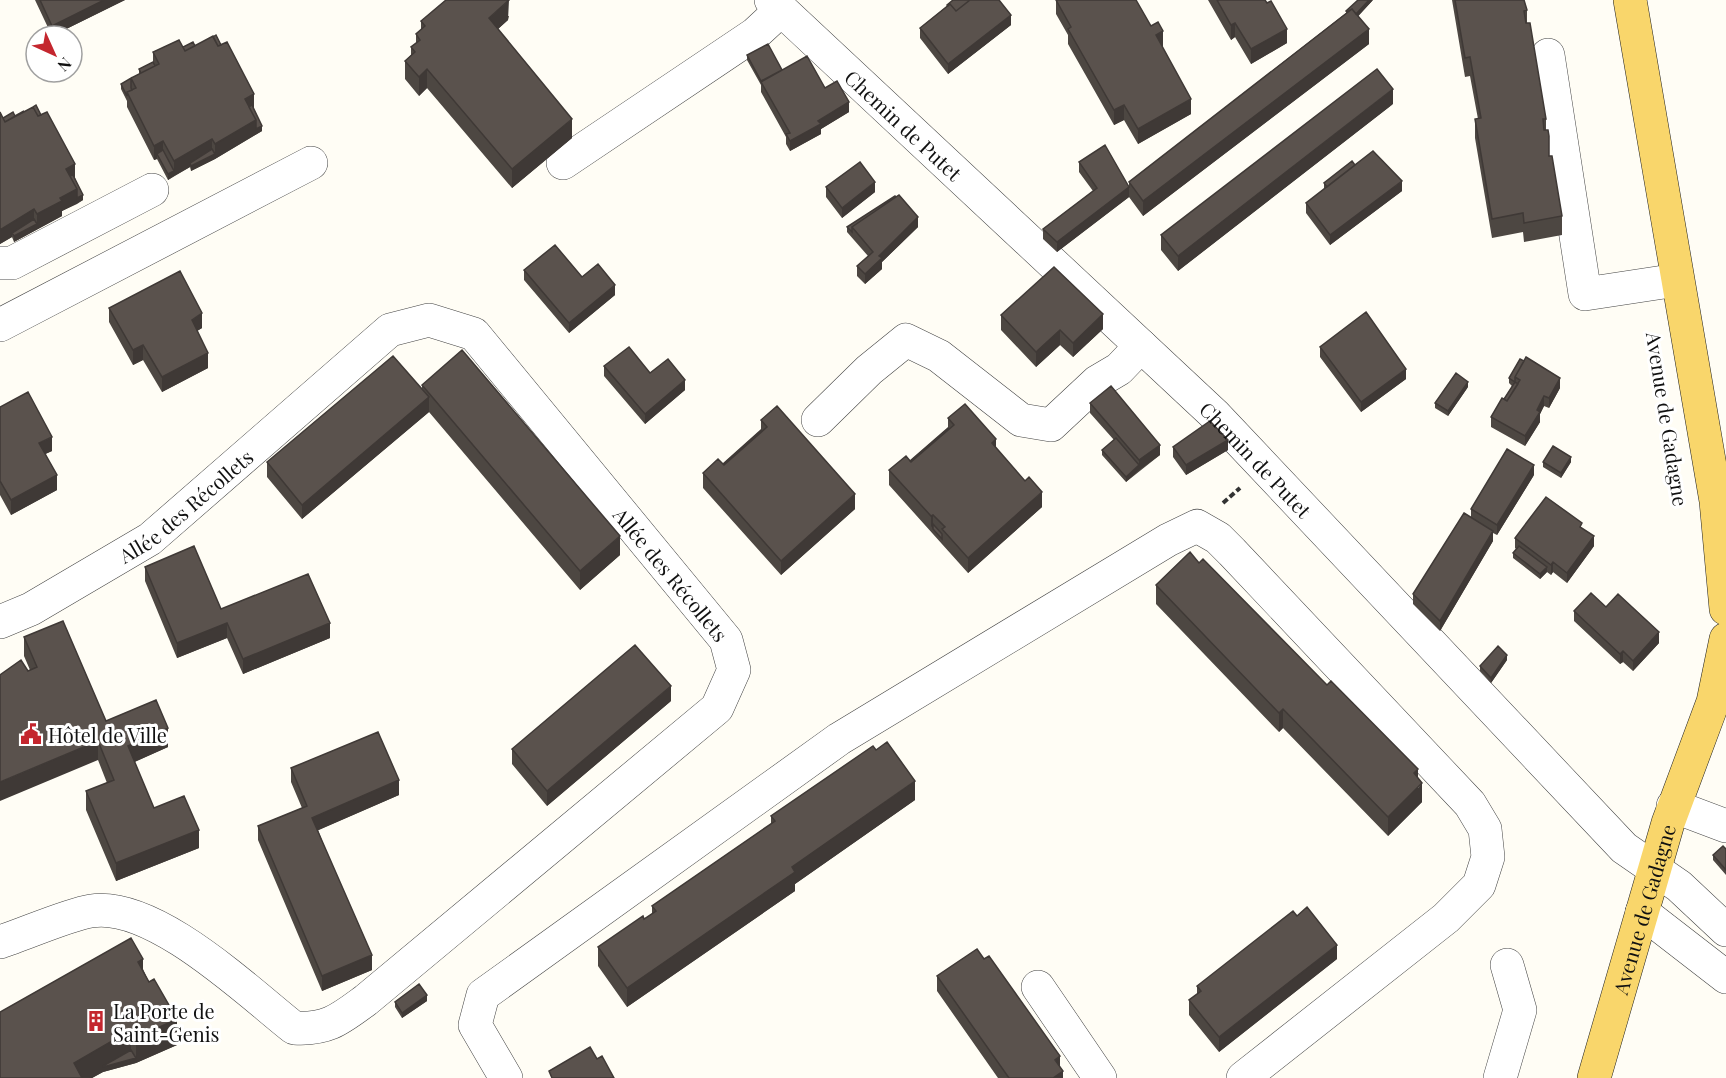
<svg xmlns="http://www.w3.org/2000/svg" width="1726" height="1078" viewBox="0 0 1726 1078" font-family="'Playfair Display',serif">
<rect width="100%" height="100%" fill="#fffdf5"/>
<g fill="none" stroke-linecap="round" stroke-linejoin="round">
<defs>
<g id="minor">
<path id="s1" d="M771 0 1215 415 1624 848 1679 886 1726 930"/>
<path d="M1548 55 1585 294 1677 280"/>
<path d="M563 163 755 34 781 10"/>
<path d="M0 263H12L152 190"/>
<path d="M0 325 311 163"/>
<path d="M818 420 869 370 906 340 939 356 1021 420 1051 425 1097 382 1119 369 1141 346"/>
<path id="s2" d="M0 622 31 609 150 539 390 330 429 320 474 334 726 640 734 670 717 708 366 1000C340 1019 328 1030 294 1028 247 991 154 901 91 911 67 915 25 934 0 942"/>
<path d="M1673 806 1726 826"/>
<path d="M1642 912 1726 977"/>
<path d="M1038 987 1100 1078"/>
<path d="M506 1078 475 1025 483 995 839 739 1168 540 1197 526 1218 538 1232 552 1470 804 1485 829 1488 857 1479 885 1446 918 1243 1078"/>
<path d="M1500 1078 1520 1010 1507 965"/>
</g>
<g id="major">
<path d="M1630 0 1716 501 1726 609"/>
<path id="s3" d="M1594 1078 1668 823 1713 702 1726 639"/>
</g>
</defs>
<use href="#minor" stroke="#444" stroke-width="34"/>
<use href="#major" stroke="#222" stroke-width="34"/>
<path stroke="#333" stroke-width="4" stroke-dasharray="6 3" stroke-linecap="butt" d="M1223 503 1240 488"/>
<use href="#minor" stroke="#fff" stroke-width="33"/>
<use href="#major" stroke="#f9d66b" stroke-width="33"/>
</g>
<path fill="#4d4742" d="M35 0H125L52 36Z
M1056 0 1163 46H1162L1191 114 1138 144 1124 120 1114 125 1068 44V35L1056 14Z
M1208 0H1265L1287 43 1251 64 1235 37 1231 40Z
M1373 0 1358 16 1369 44 1143 216 1129 197 1057 252 1043 239V229L1093 191 1079 172V162L1129 187V182L1346 13V11Z
M1452 0H1524L1527 10V23L1546 119V130L1549 156 1562 216V235L1524 242 1523 232 1492 238 1475 138V119H1478L1470 76 1465 77Z
M947 5 1011 25 948 74 920 38V28L947 6Z
M509 16 508 20 498 29 572 138 512 188 427 88 419 96 405 79V61L411 55V47L416 43V34L421 30V21Z
M195 46 254 109 262 131 215 159 191 171 190 167 168 180 157 159 154 160 127 107V101L121 89V84L139 74V69L153 62V52Z
M747 55 825 88 849 112 821 129V134L790 151 786 144V137L761 92V85L747 60Z
M1393 104 1178 271 1161 250V235Z
M0 112 3 118 15 116 75 178 83 200 62 211V216L14 242 12 237 0 244Z
M1355 165 1402 191 1330 245 1306 213V203L1324 189V183Z
M826 187 875 192 842 218 826 197Z
M847 227H918L882 262V269L865 284 857 276V266L868 256 847 232Z
M524 270 582 277 615 295 569 333 524 280Z
M109 308 202 328 197 331 208 368 162 392 143 360 133 365 109 322Z
M1001 315 1103 329 1073 357 1060 345 1036 367 1001 330Z
M1320 347 1406 379 1361 412 1320 357Z
M1520 359 1560 388 1549 408 1544 406 1540 414V422L1525 446 1491 427V417L1504 399 1512 386 1509 383V378Z
M604 366 650 373 685 390 645 424 604 376Z
M422 385 620 555 580 590 429 412 302 519 267 477V462L422 389Z
M1468 387 1448 416 1435 408V403Z
M1090 403 1160 455 1126 482 1102 455V450L1114 440 1090 413Z
M0 407 52 451 45 454 57 490 11 515 0 495Z
M948 418 996 448 1042 507 968 573 889 485V470L910 461 948 428Z
M761 420 855 509 781 575 703 488V473L723 464 761 430Z
M1173 447 1228 450 1186 475 1173 457Z
M1543 462H1571L1561 478 1543 467Z
M1534 475 1497 535 1493 533V541L1440 631 1413 604V594L1471 517V509Z
M1582 528 1594 546 1567 583 1553 572 1551 575 1547 572 1540 579 1513 558V553L1516 549 1515 548V538Z
M1199 563 1422 802 1388 836 1283 728 1279 732 1156 604V585Z
M145 567 221 609 330 638 243 674 227 638 177 658 145 581Z
M1606 607 1659 643 1633 671 1623 662 1620 664 1574 621V611Z
M24 637 106 721 168 747 134 762 154 808 199 848 116 881 86 810V791L107 783 98 760 30 670 24 656Z
M1507 660 1491 683 1480 671V666Z
M671 701 547 806 512 764V749Z
M291 768 399 795 318 830 372 970 322 991 258 840V826L302 808 291 782Z
M915 800 795 884V891L627 1007 598 966V947L652 914V906L771 824V816Z
M1726 849V875L1713 860V855Z
M1337 959 1219 1052 1189 1015V1000L1197 994V986Z
M143 969 177 1045 136 1063 103 1072 92 1078H0Z
M937 976 1060 1067 1063 1078H998L937 991Z
M427 1001 402 1018 395 1007V1002Z"/>
<path fill="#3f3936" d="M104 0H125L52 36V26Z
M509 0 508 20 489 37V18Z
M1369 0H1373L1352 23V18Z
M1011 15V25L948 74V64Z
M1235 23V37L1231 40V25Z
M1287 29V43L1251 64V49Z
M1369 29V44L1143 216V201Z
M1163 31V46L1156 50V35Z
M427 69V88L419 96V77Z
M1393 89V104L1178 271V256Z
M254 94V109L247 113 245 99Z
M1191 99V114L1138 144V129Z
M849 102V112L821 129V134L790 151V141L818 121Z
M1124 105V120L1114 125V110Z
M572 119V138L512 188V169Z
M256 120 262 126V131L215 159 191 171V166L190 163V167L174 176V161L212 139V154H215V144Z
M163 141V156L157 154V159L154 160V146Z
M75 164V178H66V169Z
M174 171V176L168 180V174Z
M1402 181V191L1330 245V235Z
M875 182V192L842 218V208Z
M1129 187V197L1057 252V242Z
M77 189V204L62 211V216L14 242V236L37 224V214L60 198Z
M83 195V200L77 204V198Z
M34 209V224L12 233V237L0 244V230Z
M918 217V227L882 262V269L865 284V274L879 256Z
M615 285V295L569 333V323Z
M202 313V328L192 334V320Z
M1103 314V329L1073 357V343Z
M1060 330V345L1036 367V352Z
M143 345V360L133 365V350Z
M208 353V368L162 392V377Z
M1406 369V379L1361 412V402Z
M1560 378V388L1549 408V398Z
M685 380V390L645 424V414Z
M1468 382V387L1448 416V411Z
M1544 396V406L1540 414V422L1525 446V436L1537 410Z
M429 397V412L302 519V505Z
M52 437V451L39 457V443Z
M996 439V454L992 443Z
M1228 440V450L1186 475V465Z
M1160 445V455L1139 470V460Z
M1571 457V462L1561 478V473Z
M1139 465V470L1126 482V477Z
M1534 465V475L1497 535V525Z
M57 475V490L11 515V500Z
M1042 492V507L968 573V558Z
M855 494V509L781 575V561Z
M933 515V529L931 526V516Z
M1493 531V541L1440 631V621Z
M620 536V555L580 590V571Z
M1594 536V546L1567 583V573Z
M1553 562V572L1551 575V565Z
M1547 567V572L1540 579V574Z
M227 623V638L177 658V643Z
M330 623V638L243 674V659Z
M1659 632V643L1633 671V661Z
M1623 651V662L1620 664V654Z
M1507 655V660L1491 683V678Z
M671 686V701L547 806V791Z
M1283 709V728L1279 732V713Z
M168 728V747L128 765V746Z
M98 741V760L0 801V782Z
M1418 769V788L1422 783V802L1388 836V817L1414 773Z
M399 780V795L312 833V818Z
M915 781V800L795 884V891L627 1007V988L792 867Z
M199 830V848L116 881V863Z
M1337 945V959L1219 1052V1037Z
M372 955V970L322 991V976Z
M143 959V985L138 962Z
M427 995V1001L402 1018V1013Z
M177 1019V1045L136 1063 103 1072 92 1078H74V1063L131 1030V1055L136 1058V1038Z
M1060 1056V1071L1055 1060Z
M1063 1071V1078H1053Z"/>
<path fill="#5a524d" stroke="#3f3936" stroke-width="1.5" d="M40 0H104L52 26Z
M446 0H509L489 18 572 119 512 169 427 69 419 77 405 61 415 52 411 47 420 40 416 34 425 26 421 21Z
M953 0H970L956 11 950 4 948 6 947 5Z
M970 0H999L1011 15 948 64 920 28 950 4 956 11Z
M1056 0H1136L1151 26 1158 22 1163 31 1156 35 1191 99 1138 129 1124 105 1114 110 1068 29 1071 27Z
M1217 0H1265L1267 3 1271 1 1287 29 1251 49 1235 23 1231 25Z
M1358 0H1369L1356 14 1352 9 1347 12 1346 11Z
M1455 0H1524L1527 10 1524 11 1526 23H1530L1546 119H1543L1544 130H1548L1549 136V156H1552L1562 216 1524 223 1523 213 1492 219 1475 119 1481 118 1470 57 1465 58Z
M1352 9 1369 29 1143 201 1129 182Z
M216 35 221 45 218 46 213 37Z
M213 36 218 46 227 42 254 94 245 99 256 120 215 144 212 139 174 161 163 141 154 146 127 92 136 88 131 78 159 64 153 52 179 40 185 51Z
M193 42 195 46 185 51 183 47Z
M768 44 782 70 761 81 747 55Z
M807 56 825 88 837 81 849 102 818 121 821 124 790 141 786 134 790 133 761 82Z
M153 62 155 66 141 73 139 69Z
M1377 69 1393 89 1178 256 1161 235Z
M131 78V88L132 90 127 92V96L121 84Z
M36 105 41 115 38 116 33 107Z
M252 105 262 126 256 129V120L249 107Z
M33 107 38 116 47 112 75 164 66 169 77 189 60 198 62 201 37 214 34 209 0 230V112L5 122Z
M24 111 5 122 3 118 13 112 15 116Z
M1105 145 1129 187 1057 242 1043 229 1097 188 1079 162Z
M212 149 215 154 191 166 190 163Z
M163 150 174 171 168 174 157 154Z
M1373 151 1402 181 1330 235 1306 203Z
M1352 161 1355 165 1327 187 1324 183Z
M860 162 875 182 842 208 826 187Z
M73 175 83 195 77 198V189L70 176Z
M899 195 918 217 879 256 882 258 865 274 857 266 873 252 852 227Z
M895 196 896 197 852 227V232L847 227Z
M34 219 37 224 14 236 12 233Z
M555 245 582 277 598 264 615 285 569 323 524 270Z
M1054 267 1103 314 1073 343 1060 330 1036 352 1001 315Z
M180 271 202 313 192 320 208 353 162 377 143 345 133 350 109 308Z
M1366 312 1406 369 1361 402 1320 347Z
M629 347 650 373 668 359 685 380 645 414 604 366Z
M462 350 620 536 580 571 422 385Z
M393 356 429 397 302 505 267 462Z
M1526 357 1560 378 1549 398 1544 396 1537 410 1540 412 1525 436 1491 417 1502 398 1507 401 1520 380 1515 377Z
M1520 359 1524 361 1515 377V382L1509 378Z
M1456 373 1468 382 1448 411 1435 403Z
M1515 382 1518 384 1507 401 1504 399Z
M1111 386 1160 445 1139 460 1090 403Z
M28 392 52 437 39 443 57 475 11 500 0 481V407Z
M965 404 996 439 992 443 1025 481 1029 477 1042 492 968 558 942 529 945 527 933 515 931 516 889 470 906 456 911 462 954 425 948 418Z
M777 406 855 494 781 561 703 473 718 459 724 465 767 427 761 420Z
M1210 421 1228 440 1186 465 1173 447Z
M948 428 949 429 911 462 910 461Z
M761 430 762 431 724 465 723 464Z
M1116 438 1139 465 1126 477 1102 450Z
M1553 446 1571 457 1561 473 1543 462Z
M1507 449 1534 465 1497 525 1471 509Z
M1546 497 1582 523 1580 527 1594 536 1567 573 1553 562 1551 565 1515 538Z
M1464 513 1493 531 1440 621 1413 594Z
M933 524 942 534V539L933 529Z
M194 546 221 609 308 574 330 623 243 659 227 623 177 643 145 567Z
M1519 546 1547 567 1540 574 1513 553Z
M1190 552 1199 563 1203 559 1327 685 1331 681 1418 769 1414 773 1422 783 1388 817 1283 709 1279 713 1156 585Z
M1591 593 1606 607 1618 594 1659 632 1633 661 1623 651 1620 654 1574 611Z
M63 621 106 721 156 700 168 728 128 746 154 808 184 796 199 830 116 863 86 791 114 780 98 741 0 782V675L21 660 28 671 37 667 24 637Z
M635 645 671 686 547 791 512 749Z
M1498 646 1507 655 1491 678 1480 666Z
M378 732 399 780 312 818 372 955 322 976 258 826 307 806 291 768Z
M887 742 915 781 792 867 795 872 627 988 598 947 643 916 644 919 656 911 652 906 775 821 771 816 873 746 876 750Z
M1723 846 1726 849V870L1713 855Z
M1307 907 1337 945 1219 1037 1189 1000 1201 991 1197 986 1293 911 1297 916Z
M131 938 143 959 138 962 149 982 154 979 177 1019 136 1038 131 1030 74 1063 82 1078H0V1012Z
M977 949 984 959 989 956 1060 1056 1055 1060 1063 1071 1053 1078H1009L937 976Z
M419 984 427 995 402 1013 395 1002Z
M590 1047 597 1059 602 1056 614 1078H552L549 1071Z
M131 1050 136 1058 103 1067V1066Z"/>
<defs>
<symbol id="civic-bare" viewBox="-9 -9 18 18"><path d="M-.6-6.5H3V-4.5H.6V-3L4-1V1h2V6H-6V1h2V-1L-.6-3ZM-1.2 2.5V6h2.4V2.5Z" fill="#c4262e" stroke="#fff" stroke-width="2.5" paint-order="stroke"/></symbol>
<symbol id="building-bare" viewBox="-9 -9 18 18"><path d="M-4-6H4V6H1V3H-1V6H-4ZM-2.5-4.3h1.7v1.8h-1.7ZM.8-4.3h1.7v1.8H.8ZM-2.5-1h1.7V.8h-1.7ZM.8-1h1.7V.8H.8Z" fill="#c4262e" stroke="#fff" stroke-width="2.5" paint-order="stroke"/></symbol>
</defs>
<g fill-rule="evenodd">
<use href="#civic-bare" x="16" y="719" width="30" height="30"/>
<use href="#building-bare" x="81" y="1006" width="30" height="30"/>
</g>
<g text-anchor="middle" dominant-baseline="central" stroke-width="6" stroke-linejoin="round" paint-order="stroke">
<g font-size="20" fill="#111" stroke="#fff">
<text stroke="none"><textPath href="#s1" startOffset="182">Chemin de Putet</textPath></text>
<text transform="translate(1668 419) rotate(81)">Avenue de Gadagne</text>
<text stroke="none"><textPath href="#s1" startOffset="668">Chemin de Putet</textPath></text>
<text stroke="none"><textPath href="#s2" startOffset="220">Allée des Récollets</textPath></text>
<text stroke="none"><textPath href="#s2" startOffset="888">Allée des Récollets</textPath></text>
<text stroke="none"><textPath href="#s3" startOffset="176">Avenue de Gadagne</textPath></text>
</g>
<g font-size="20" fill="#111" stroke="#fff" text-anchor="start">
<text x="48" y="734">Hôtel de Ville</text>
<text x="113" y="1010">La Porte de<tspan x="113" dy="23">Saint-Genis</tspan></text>
</g>
</g>
<g transform="translate(54 54) rotate(135)"><circle r="28" fill="#ffffff" stroke="#a0a0a0" stroke-width="1.5"/>
<path d="M0-4.5L10 22L0 15L-10 22Z" fill="#c4262e"/>
<text y="-9" font-size="16" font-weight="bold" text-anchor="middle" fill="#111111">N</text>
</g>
</svg>
